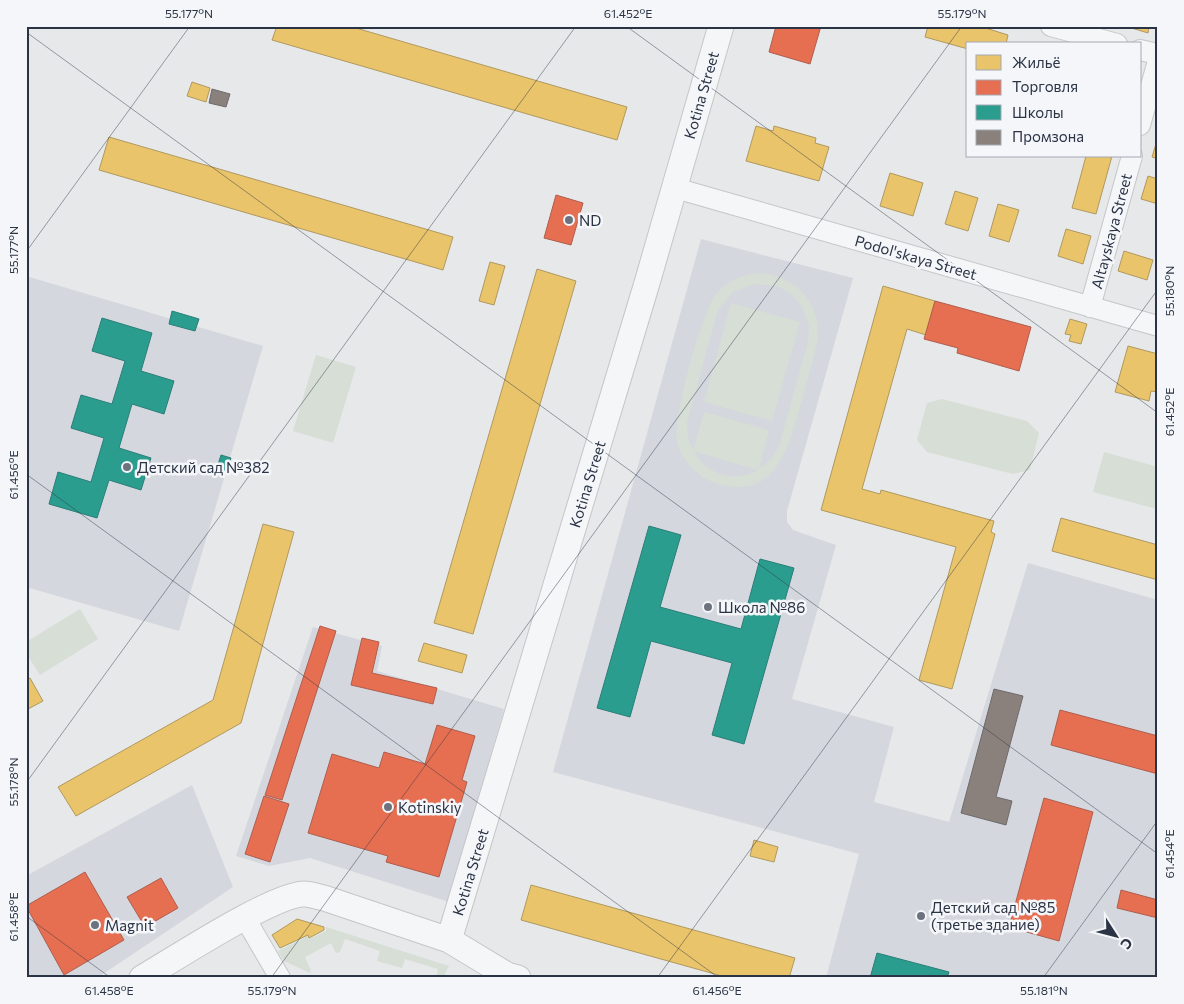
<svg xmlns="http://www.w3.org/2000/svg" width="1184" height="1004" viewBox="0 0 1184 1004" font-family="Commissioner,sans-serif">
<rect width="100%" height="100%" fill="#e6e8ea"/>
<path fill="#d4d7dd" d="M701 239 853 278 787 511V522L793 530 836 545 792 699 894 727 874 802 949 822 1028 563 1158 600V978H826L859 854 553 772Z
M26 276 263 346 179 631 26 587Z
M313 627 382 646 377 671 504 709 449 902 310 858 269 866 236 856Z
M192 785 233 887 97 978H26V876Z"/>
<path fill="#d6ded6" fill-rule="evenodd" d="M760 273C796 276 820 302 818 338 814 359 807 380 802 400 790 443 778 501 718 484 698 478 682 461 677 442 672 420 702 310 717 293 728 280 744 274 760 273ZM754 284 777 286 790 293 801 305 809 326 808 342 779 446 771 459 759 469 769 430 704 412 693 451 758 470C723 489 686 462 687 423L718 310 733 292Z
M731 303 800 322 772 421 704 402Z
M316 355 356 367 333 443 293 431Z
M942 399 1027 421 1039 433 1030 470 1013 474 927 452 917 440 927 403Z
M1104 452 1158 467 1157 509 1093 492Z
M80 609 98 639 40 675 26 653V642Z
M326 927 449 966 443 978H436L438 969 405 959 402 968 377 961 380 951 345 939 340 952 336 953 331 943 305 957 311 971 310 973 284 961 278 951 308 936 309 939 326 931Z"/>
<path fill="#e9c46a" stroke="#b0995f" d="M277 26H349L627 107 617 140 272 40Z
M928 26H979L1008 35 1006 44H968V49L925 37Z
M1125 26H1149L1148 33Z
M192 82 210 88 206 102 187 96Z
M756 126 773 131 774 126 816 138 815 143 829 147 819 181 746 161Z
M109 137 453 237 443 270 99 170Z
M1158 137V159L1152 157Z
M1086 156H1112L1096 214 1072 208Z
M890 173 923 183 913 216 880 206Z
M1148 176 1158 179V204L1141 199Z
M955 191 978 198 968 231 945 224Z
M998 204 1019 210 1009 242 989 236Z
M1066 229 1091 236 1083 264 1058 256Z
M1124 251 1153 260 1147 280 1118 271Z
M490 262 505 266 494 305 479 301Z
M537 269 576 281 473 634 434 623Z
M883 286 935 301 926 335 907 329 862 489 880 494 881 490 994 521 991 532 995 534 952 689 919 680 956 547 821 510Z
M1070 319 1087 324 1081 344 1069 341 1071 335 1065 334Z
M1128 346 1158 354V392L1151 391 1149 401 1115 392Z
M1061 518 1158 545V580L1052 551Z
M263 524 294 532 241 723 76 816 58 787 213 700Z
M424 643 467 655 462 673 418 661Z
M30 678 43 701 28 709 26 680Z
M754 840 778 847 774 862 750 856Z
M531 885 795 958 789 978H729L521 920Z
M297 919 324 927V930L309 938 308 935 280 948 272 935Z"/>
<path fill="#e76f51" stroke="#af5d4d" d="M776 26H821L810 64 769 52Z
M556 195 583 203 571 245 544 238Z
M935 301 1031 327 1019 371 957 353 958 348 924 339Z
M320 626 336 631 282 800 265 795Z
M362 638 379 642 372 673 437 688 433 704 351 685Z
M1060 710 1158 736V774L1051 745Z
M437 725 475 736 462 780 467 782 439 877 386 862 388 856 308 833 332 754 379 768 384 752 425 764Z
M264 796 289 804 270 862 245 854Z
M1044 798 1093 812 1059 941 1009 927Z
M85 872 124 940 64 975 26 906Z
M161 878 178 908 145 927 127 897Z
M1121 890 1158 900V918L1117 908Z"/>
<path fill="#2a9d8f" stroke="#2a7e79" d="M172 311 199 319 195 331 169 324Z
M102 318 152 333 141 371 174 381 164 414 132 404 119 448 151 458 141 490 109 480 97 518 49 504 58 472 91 482 104 438 71 428 81 395 112 404 125 361 92 351Z
M221 455 231 458 226 474 216 471Z
M649 526 681 535 660 607 741 629 760 559 794 568 744 744 712 735 732 663 651 641 630 717 597 708Z
M877 953 949 972 947 978H870Z"/>
<path fill="#8a817c" stroke="#6e6a6c" d="M212 89 230 94 226 107 209 103Z
M994 689 1023 696 996 797 1012 801 1006 825 961 813Z"/>
<g fill="none" stroke-linecap="round" stroke-linejoin="round">
<defs>
<path id="minor" d="M1051 26 1117 44
M1140 50 1158 54
M1140 125 1158 61
M675 188 1158 326
M1090 307 1132 156
M245 918 280 978"/>
<path id="tertiary" d="M449 940 647 283 721 26
M142 978C173 960 275 893 305 894 311 894 318 897 324 898L449 940 507 975 518 978"/>
</defs>
<use href="#minor" stroke="#c4c6c8" stroke-width="22"/>
<use href="#tertiary" stroke="#c4c6c8" stroke-width="27"/>
<use href="#minor" stroke="#f5f6f7" stroke-width="20"/>
<use href="#tertiary" stroke="#f5f6f7" stroke-width="25"/>
</g>
<path fill="none" stroke="#2b3445" stroke-width="1" stroke-opacity="0.45" d="M626 26 1158 413M26 32 1158 854M26 252 190 26M26 474 719 978M26 783 576 26M26 916 111 978M271 978 962 26M657 978 1158 289M1043 978 1158 820"/>
<g fill="#6c737f" stroke="#f4f6f9" stroke-width="2">
<circle cx="569" cy="220" r="5"/>
<circle cx="127" cy="467" r="5"/>
<circle cx="708" cy="607" r="5"/>
<circle cx="388" cy="807" r="5"/>
<circle cx="921" cy="916" r="5"/>
<circle cx="95" cy="925" r="5"/>
</g>
<g text-anchor="middle" dominant-baseline="central" stroke-width="5" stroke-linejoin="round" paint-order="stroke">
<g font-size="15" fill="#2b3445" stroke="#f4f6f9">
<text transform="translate(701 95) rotate(-74)">Kotina Street</text>
<text transform="translate(1111 231) rotate(-75)">Altayskaya Street</text>
<text transform="translate(916 257) rotate(16)">Podol'skaya Street</text>
<text transform="translate(587 484) rotate(-73)">Kotina Street</text>
<text transform="translate(470 872) rotate(-73)">Kotina Street</text>
</g>
<g font-size="15" fill="#2b3445" stroke="#f4f6f9" text-anchor="start">
<text x="579" y="220">ND</text>
<text x="137" y="467">Детский сад №382</text>
<text x="718" y="607">Школа №86</text>
<text x="398" y="807">Kotinskiy</text>
<text x="931" y="907">Детский сад №85<tspan x="931" dy="17">(третье здание)</tspan></text>
<text x="105" y="925">Magnit</text>
</g>
</g>
<rect width="1184" height="1004" fill="none" stroke="#f4f6f9" stroke-width="55"/>
<rect x="966" y="42" width="175" height="115" fill="#f4f6f9" stroke="#a4a8b1"/>
<rect x="976" y="55" width="25" height="15" fill="#e9c46a" stroke="#a4a8b1"/>
<text x="1012" y="68" font-size="15" fill="#2b3445">Жильё</text>
<rect x="976" y="80" width="25" height="15" fill="#e76f51" stroke="#a4a8b1"/>
<text x="1012" y="92" font-size="15" fill="#2b3445">Торговля</text>
<rect x="976" y="105" width="25" height="15" fill="#2a9d8f" stroke="#a4a8b1"/>
<text x="1012" y="118" font-size="15" fill="#2b3445">Школы</text>
<rect x="976" y="130" width="25" height="15" fill="#8a817c" stroke="#a4a8b1"/>
<text x="1012" y="142" font-size="15" fill="#2b3445">Промзона</text>
<g transform="translate(1116 936) rotate(126)" stroke="#f4f6f9" stroke-width="4" paint-order="stroke">
<path d="M0-4L9 19L0 12L-9 19Z" fill="#2b3445"/>
<text y="-8" font-size="14" font-weight="bold" text-anchor="middle" fill="#2b3445">С</text>
</g>
<rect x="28" y="28" width="1128" height="948" fill="none" stroke="#2b3445" stroke-width="2"/>
<g font-size="12" text-anchor="middle" fill="#2b3445">
<text x="189" y="18">55.177°N</text>
<text x="628" y="18">61.452°E</text>
<text x="962" y="18">55.179°N</text>
<text transform="translate(14 250) rotate(-90)" y="4">55.177°N</text>
<text transform="translate(1170 291) rotate(-90)" y="4">55.180°N</text>
<text transform="translate(1170 412) rotate(-90)" y="4">61.452°E</text>
<text transform="translate(14 475) rotate(-90)" y="4">61.456°E</text>
<text transform="translate(14 782) rotate(-90)" y="4">55.178°N</text>
<text transform="translate(1170 854) rotate(-90)" y="4">61.454°E</text>
<text transform="translate(14 917) rotate(-90)" y="4">61.458°E</text>
<text x="109" y="995">61.458°E</text>
<text x="272" y="995">55.179°N</text>
<text x="717" y="995">61.456°E</text>
<text x="1044" y="995">55.181°N</text>
</g>
</svg>
